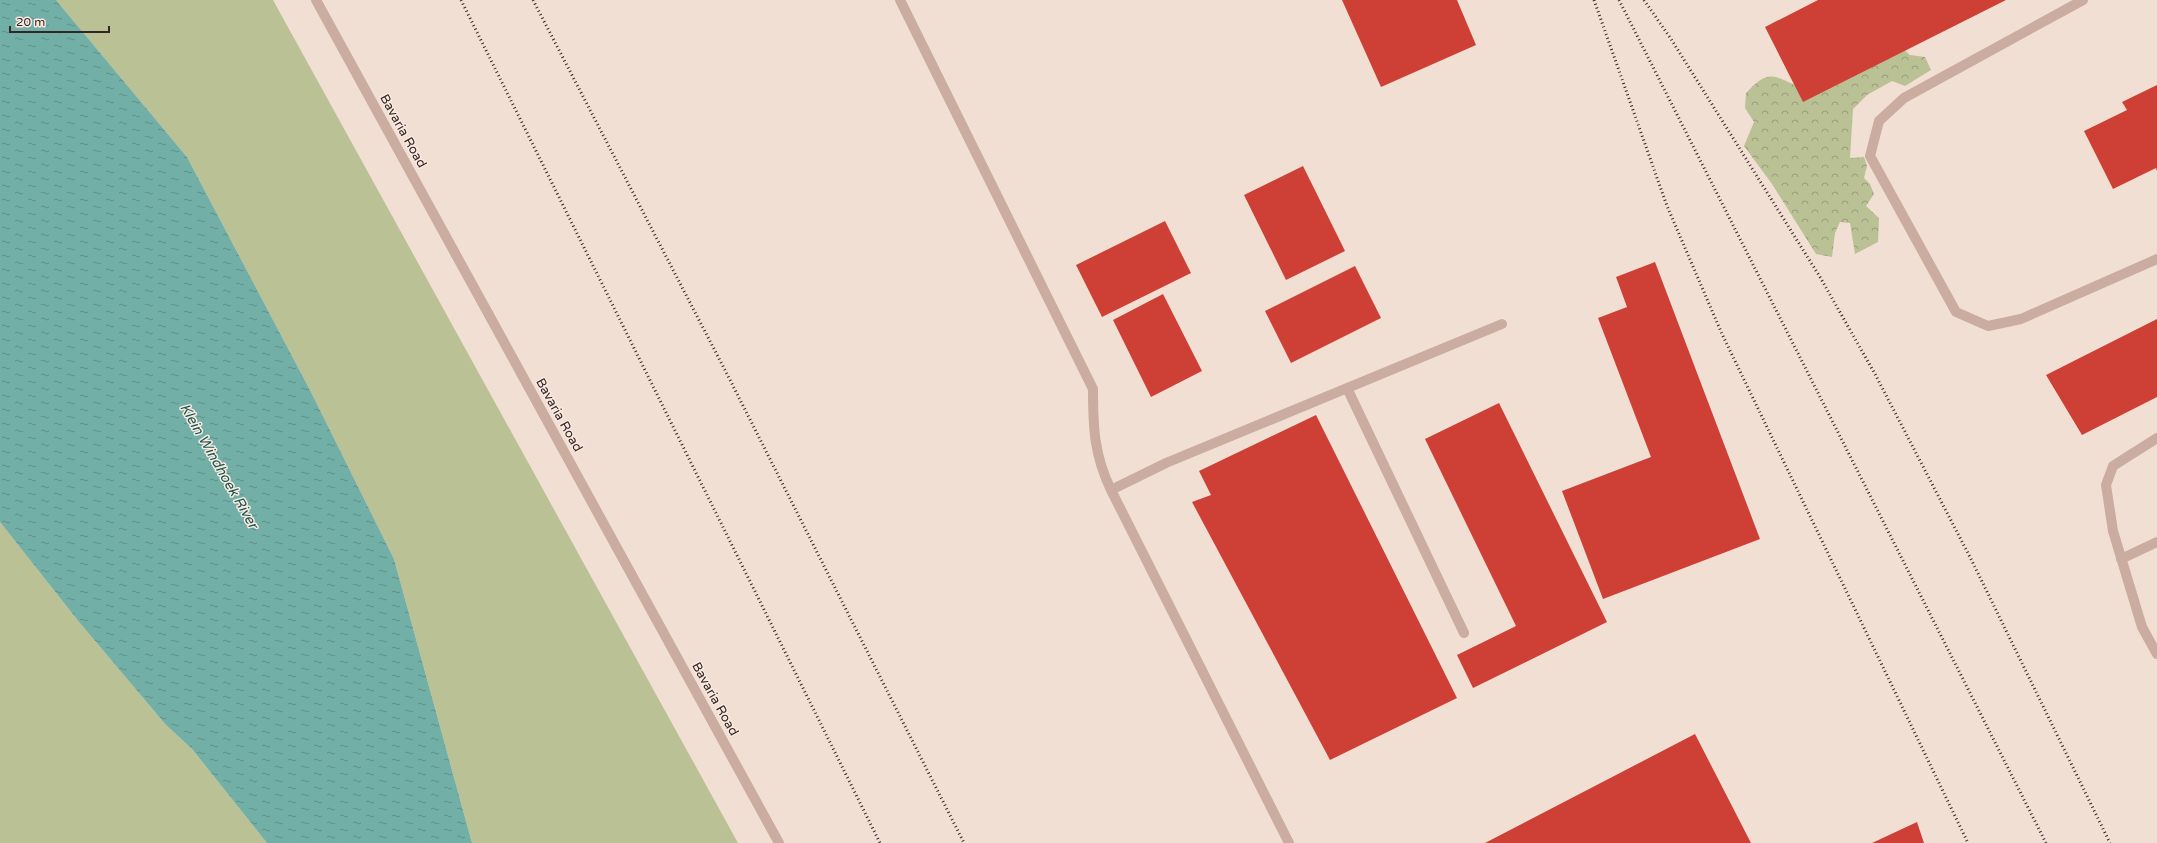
<svg xmlns="http://www.w3.org/2000/svg" width="2157" height="843" viewBox="0 0 2157 843" font-family="'Varela Round',sans-serif">
<defs>
<pattern id="forest-crowns" width="20" height="18" patternUnits="userSpaceOnUse"><rect width="20" height="18" fill="#bac194"/><path d="M2 6a3 3 0 1 1 6 0M12 15a3 3 0 1 1 6 0" fill="none" stroke="#989d79"/></pattern>
<pattern id="water-ripples" width="26" height="14" patternUnits="userSpaceOnUse"><rect width="26" height="14" fill="#72b0a7"/><path d="M2 4q2-2 4 0t4 0M15 11q2-2 4 0t4 0" fill="none" stroke="#5e8f88"/></pattern>
</defs>
<rect width="100%" height="100%" fill="#f2dfd4"/>
<path fill="#bac194" d="M56 0H273L738 843H472L394 559 311 392 187 157Z
M0 522 79 622 166 725 192 749 267 843H0Z"/>
<path fill="url(#forest-crowns)" d="M1900 46 1910 55 1925 57 1931 70 1905 86 1892 81 1867 95 1853 109 1850 158 1864 157 1867 166 1864 178 1870 184 1874 194 1866 206 1879 218 1878 242 1855 254 1850 223 1840 222 1835 233 1832 257 1816 254 1772 184 1744 146 1754 122 1745 108 1746 93C1766 72 1770 73 1795 85Z"/>
<path fill="url(#water-ripples)" d="M0 0H56L187 157 311 392 394 559 472 843H267L192 749 166 725 79 622 0 522Z"/>
<path fill="#ce4036" d="M1342 0H1457L1476 45 1381 87Z
M1818 0H2006L1803 102 1765 27Z
M2157 85V171L2156 168 2113 189 2084 131 2127 110 2122 102Z
M1303 166 1345 251 1286 280 1244 195Z
M1165 221 1191 273 1102 317 1076 265Z
M1655 262 1760 539 1603 599 1562 491 1651 457 1598 318 1627 307 1616 277Z
M1355 266 1381 318 1291 363 1265 311Z
M1163 294 1202 371 1151 397 1113 320Z
M2157 319V397L2082 435 2046 375Z
M1499 403 1607 622 1473 688 1457 655 1516 626 1425 439Z
M1316 415 1457 698 1330 760 1192 502 1211 495 1199 471Z
M1695 734 1751 843H1485Z
M1917 822 1924 843H1872Z"/>
<g fill="none" stroke-linecap="round" stroke-linejoin="round">
<path stroke="#caaca0" stroke-width="10" d="M900 0 1093 389C1093 427 1094 455 1111 490
M2083 0 1904 98 1879 121 1870 156 1956 312 1988 326 2021 319 2157 259
M1347 388 1464 633
M2157 438 2113 466 2106 485 2113 531 2142 627 2157 654
M2121 559 2157 542
M1289 843 1111 490 1166 463 1502 324"/>
<path stroke="#caaca0" stroke-width="10" d="M316 0 779 843"/>
<path stroke="#332624" stroke-width="3" stroke-dasharray="1 3" stroke-linecap="butt" d="M461 0 880 843
M533 0 726 372 964 843
M1594 0 1667 206 1722 334 1968 843
M1619 0 2046 843
M1644 0 1671 39 1820 277 1875 374 1971 559 2110 843"/>
</g>
<g text-anchor="middle" dominant-baseline="central" stroke-width="3" stroke-linejoin="round" paint-order="stroke">
<g font-size="13" fill="#332624" stroke="#fae9e0">
<text transform="translate(403 131) rotate(61)">Bavaria Road</text>
<text transform="translate(559 415) rotate(61)">Bavaria Road</text>
<text transform="translate(715 699) rotate(61)">Bavaria Road</text>
</g>
<g font-size="14" font-style="italic" fill="#18564f" stroke="#fae9e0">
<text transform="translate(219 466) rotate(60)">Klein Windhoek River</text>
</g>
</g>
<path d="M10 26v6h99v-6" fill="none" stroke="#332624" stroke-width="2"/>
<text x="16" y="26" font-size="12" fill="#332624" stroke="#fae9e0" stroke-width="3" paint-order="stroke">20 m</text>
</svg>
